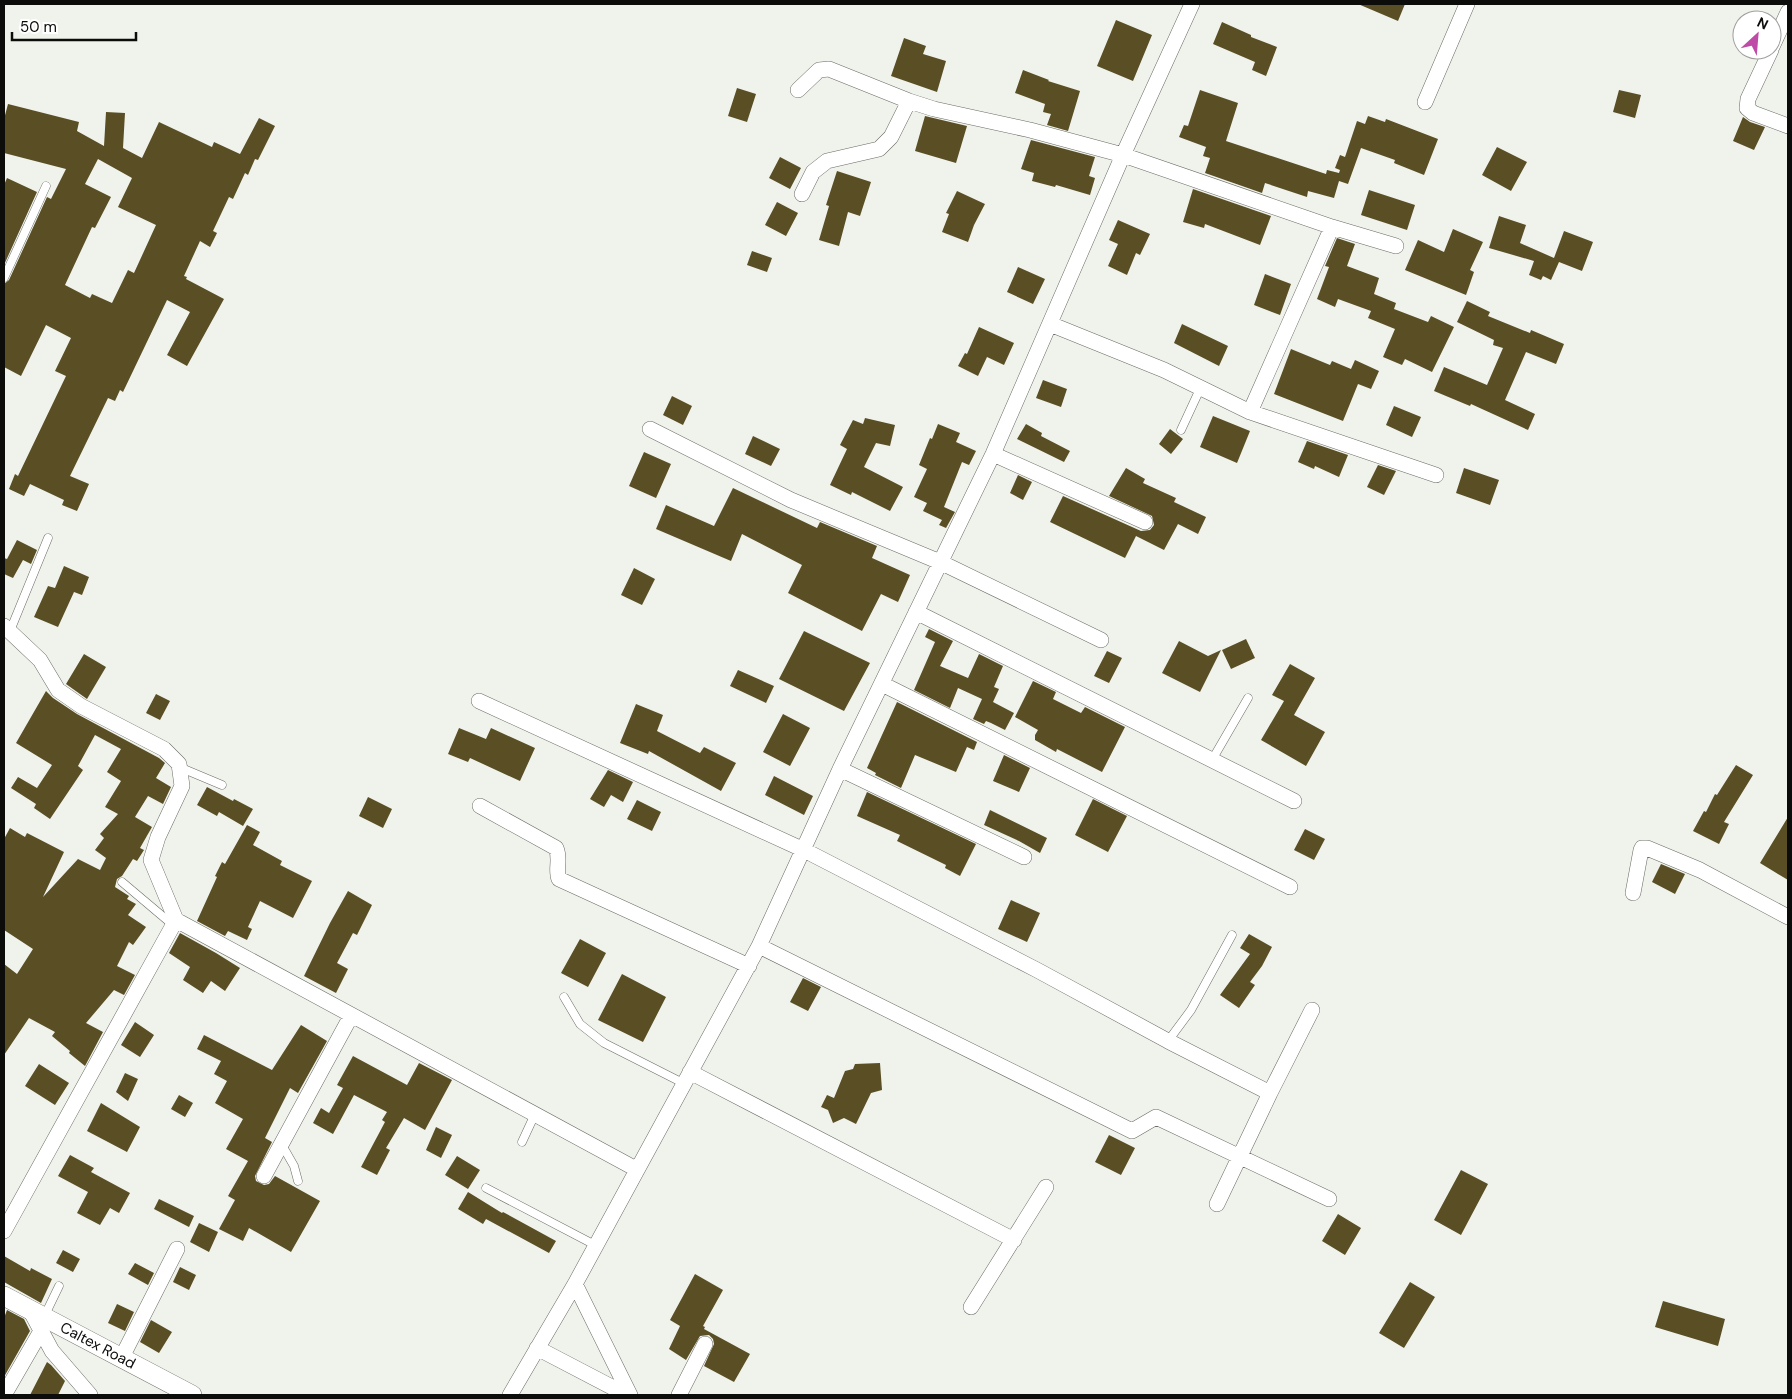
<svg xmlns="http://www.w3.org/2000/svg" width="1792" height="1399" viewBox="0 0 1792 1399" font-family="'DM Sans',sans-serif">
<rect width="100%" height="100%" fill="#f0f3ec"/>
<path fill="#5a4e24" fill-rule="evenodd" d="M1358 4H1405L1398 21Z
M1116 20 1152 35 1133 81 1097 66Z
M1222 22 1251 35V37L1277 47 1266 76 1252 70 1255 62 1213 44Z
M904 38 926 46 923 54 946 61 937 92 891 76Z
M1023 70 1049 80 1048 81 1080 91 1068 131 1047 125 1051 114 1043 112 1045 104 1015 93Z
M737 88 756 94 747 122 728 116Z
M1200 90 1238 103 1226 141 1326 174 1327 170 1339 173 1340 170 1335 168 1340 155 1345 157 1357 121 1365 124 1368 116 1385 122 1386 119 1438 139 1424 175 1394 163 1395 160 1361 148 1348 184 1339 181 1334 198 1308 191 1307 197 1265 183 1262 193 1205 173 1210 158 1203 156 1206 147 1179 137 1184 125 1188 126Z
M1619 90 1641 95 1635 118 1613 112Z
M8 104 79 122 77 131 104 146 106 112 125 113 123 148 142 158 159 122 212 147 214 142 240 154 259 118 275 126 258 160 255 159 248 175 245 173 233 199 229 197 213 231 217 233 210 247 200 241 184 276 187 277 186 279 224 299 187 366 167 355 190 312 167 300 123 392 120 390 115 401 108 398 70 476 89 484 77 511 62 505 64 500 30 484 24 496 9 489 15 474 18 476 66 376 55 371 71 338 46 325 21 376 4 367V284L9 280 47 197 51 199 66 169 4 153V119ZM98 159 132 178 118 207 156 225 134 273 128 270 112 303 92 294 90 298 65 285 92 227 95 228 111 197 85 184Z
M925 116 967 126 956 163 915 151Z
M1743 117 1750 122 1765 127 1754 150 1733 141Z
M1031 140 1095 157 1089 176 1095 178 1090 195 1056 185 1055 187 1032 181 1034 173 1021 169Z
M1497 147 1527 162 1511 191 1482 175Z
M780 157 801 168 790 189 769 178Z
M837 171 871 182 860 216 848 212 839 246 819 240 829 206 826 205Z
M7 178 37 192 4 265V185Z
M1193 189 1271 216 1260 245 1205 224 1204 228 1183 222Z
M1369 190 1415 205 1407 230 1361 215Z
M957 191 985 204 974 225 968 242 942 232 949 214 946 213Z
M777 202 798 213 786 236 765 225Z
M1499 216 1526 225 1520 243 1554 258 1564 231 1593 242 1582 271 1559 262 1551 280 1543 276 1541 280 1529 275 1534 261 1489 248Z
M1118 220 1150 234 1140 255 1136 253 1127 275 1108 266 1118 244 1109 240Z
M1453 229 1483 242 1470 270 1474 272 1466 295 1405 270 1418 240 1444 252Z
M1337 238 1355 244 1347 266 1379 278 1374 294 1396 303 1394 309 1428 322 1431 316 1454 327 1432 372 1405 359 1402 365 1383 357 1395 329 1368 318 1371 311 1338 299 1335 307 1317 299 1329 267 1325 266Z
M752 251 772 258 767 272 747 265Z
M1018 267 1045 279 1033 304 1007 292Z
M1265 274 1291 284 1280 315 1254 305Z
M1467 301 1490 312 1488 316 1530 333 1531 330 1564 344 1556 364 1526 352 1505 400 1535 414 1528 430 1471 404 1470 406 1434 391 1444 367 1487 385 1503 348 1493 345 1494 340 1457 322Z
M1182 324 1228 346 1219 366 1174 343Z
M979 327 1014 343 1004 365 987 357 978 376 958 366 965 353 967 354Z
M1291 349 1330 365 1332 361 1351 369 1355 360 1379 371 1371 389 1358 384 1343 421 1274 394Z
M1043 380 1067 389 1061 407 1036 398Z
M672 396 692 406 683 425 663 415Z
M1394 406 1421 417 1412 437 1386 425Z
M1213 416 1250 431 1237 463 1200 447Z
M865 418 895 425 890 446 876 443 864 467 903 487 890 511 852 492 851 495 830 485 847 449 840 445 853 420 863 424Z
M938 424 960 433 956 442 976 451 969 465 962 462 944 507 955 512 946 528 939 525 942 520 923 511 927 503 914 497 927 469 919 465 930 438 932 439Z
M1026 424 1042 433 1041 436 1070 451 1064 462 1017 439Z
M1170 429 1183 439 1171 454 1159 444Z
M753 436 780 449 771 466 745 454Z
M1307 441 1348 455 1339 477 1315 466 1314 469 1298 462Z
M644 452 671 464 656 498 629 486Z
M1378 465 1396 471 1384 495 1367 487Z
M1126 468 1145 479 1143 483 1176 498 1174 502 1206 517 1198 534 1178 524 1164 550 1136 536 1125 558 1050 522 1063 496 1141 531 1150 530 1154 525 1152 516 1109 496Z
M1464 468 1499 480 1490 505 1456 493Z
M1018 475 1032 482 1023 500 1010 493Z
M733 488 817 528 820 522 877 546 872 558 910 575 898 602 881 594 862 631 788 593 802 565 742 534 731 561 656 529 666 505 714 526Z
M17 540 37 550 31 564 23 560 13 578 4 574V558L7 559Z
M64 566 89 577 82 595 74 592 58 627 34 617 48 586 55 588Z
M634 568 655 579 642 605 621 595Z
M929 629 953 641 940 666 968 678 979 654 1003 666 994 687 999 689 993 702 1014 713 1005 730 991 723 986 721 984 724 973 719 982 699 958 688 950 708 914 690 935 642 925 637Z
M804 631 870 663 844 711 779 679Z
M1246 639 1255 658 1231 669 1222 650Z
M1179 641 1208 656 1221 650 1200 692 1162 673Z
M1107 651 1122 658 1109 683 1094 676Z
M84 654 106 667 87 699 66 684Z
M1290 664 1315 678 1294 715 1325 732 1306 766 1261 740 1284 701 1272 695Z
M738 670 774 686 766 703 730 686Z
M1033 681 1056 692 1053 699 1081 713 1085 707 1125 727 1102 772 1057 749 1056 752 1035 740V735L1038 730 1015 717Z
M46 691 53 698 77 714 159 758 165 763 156 778 171 787 163 804 148 796 135 817 152 827 140 848 144 850 137 861 133 859 122 876 117 879 115 887 129 896 127 899 136 904 128 915 146 927 133 945 129 942 117 966 135 975 124 995 114 990 86 1023 103 1032 85 1066 69 1053 70 1051 52 1036 55 1032 29 1018 4 1055V964L17 974 33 949 4 930V839L10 828 25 837 27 833 64 852 43 897 78 859 100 870 106 858 95 850 104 838 100 834 118 814 105 807 121 781 107 772 121 749 95 735 78 766 83 770 50 819 34 808 36 804 11 788 18 777 37 788 52 765 16 743Z
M156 694 170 701 160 720 146 713Z
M897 702 977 742 974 750 967 747 956 772 915 755 901 788 875 775 876 773 867 768Z
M636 704 663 715 657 731 700 753 704 747 736 763 721 791 649 751 648 754 620 743Z
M783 714 810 728 790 766 763 752Z
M459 728 486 739 491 728 535 748 520 781 470 758 468 762 448 754Z
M1004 755 1030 768 1019 792 993 781Z
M1736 765 1753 775 1724 822 1729 824 1719 844 1693 831 1704 811 1706 812 1715 794 1717 795Z
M608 770 633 782 623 802 611 795 604 807 590 799Z
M774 776 813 796 804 815 765 795Z
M207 787 233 801 234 799 253 809 243 826 219 812 217 816 197 805Z
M867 792 976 844 960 876 945 868 946 865 897 841 900 835 857 816Z
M368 797 392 809 383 828 359 816Z
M1093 799 1127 816 1108 852 1075 835Z
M637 800 661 812 652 831 627 819Z
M990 810 1047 838 1040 853 1019 841 984 825Z
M1788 817V880L1760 863Z
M247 825 260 832 253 845 282 861 280 865 312 881 293 918 260 901 248 927 252 929 247 940 228 931 225 936 197 921 217 877 215 876 222 862 225 864Z
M1305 829 1325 839 1314 860 1294 850Z
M1661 864 1685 874 1675 894 1652 882Z
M348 891 372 905 357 935 353 933 337 963 348 969 336 993 304 976 330 923Z
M1011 900 1040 913 1027 942 998 929Z
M180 933 216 953 240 968 225 991 211 981 203 993 183 980 190 967 169 953Z
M1249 934 1272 947 1262 966 1250 982 1255 985 1239 1008 1220 995 1250 954 1240 948Z
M580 939 606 953 588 987 561 973Z
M622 974 666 997 643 1042 598 1020Z
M803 978 821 987 808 1011 790 1002Z
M135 1022 154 1035 140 1057 121 1045Z
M301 1025 327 1041 298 1093 290 1088 265 1138 272 1142 255 1176 256 1181 264 1185 269 1184 275 1176 320 1201 291 1252 249 1228 243 1241 219 1229 235 1200 228 1196 248 1161 226 1149 243 1119 215 1103 227 1081 214 1074 221 1061 197 1049 204 1035 272 1070Z
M353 1056 407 1085 419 1063 452 1080 425 1130 404 1118 386 1148 390 1150 377 1175 361 1167 385 1122 382 1120 387 1112 354 1095 333 1134 313 1123 321 1108 329 1113 343 1088 337 1085Z
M880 1063 882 1090 871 1093 856 1124 844 1118 833 1123 828 1110 821 1107 827 1095 834 1098 845 1071 853 1069 855 1064Z
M39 1064 69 1083 55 1105 25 1086Z
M125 1073 138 1079 128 1101 116 1092Z
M179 1095 193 1103 185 1117 171 1109Z
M101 1103 140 1127 127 1152 87 1131Z
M436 1127 452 1135 441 1158 426 1150Z
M1109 1135 1135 1148 1121 1175 1095 1162Z
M70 1155 94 1168 91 1172 130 1193 119 1213 110 1208 100 1225 77 1213 88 1192 58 1176Z
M457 1156 480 1170 468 1189 445 1175Z
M1461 1170 1488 1184 1461 1235 1434 1220Z
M468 1192 502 1213 503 1212 556 1241 549 1253 486 1219 483 1224 458 1209Z
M159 1199 194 1216 189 1227 154 1209Z
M1338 1214 1361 1228 1345 1255 1322 1241Z
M199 1223 218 1232 209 1252 190 1242Z
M63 1250 80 1259 73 1272 56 1263Z
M4 1256 30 1271 31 1268 52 1279 41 1303 4 1282Z
M135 1263 154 1273 148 1285 128 1274Z
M180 1267 196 1275 189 1290 173 1282Z
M695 1274 723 1290 703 1326 705 1327 704 1329 750 1354 734 1382 704 1366 714 1344 713 1339 709 1335 700 1336 686 1360 669 1349 680 1326 670 1320Z
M1410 1282 1435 1297 1404 1348 1379 1333Z
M1663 1301 1725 1319 1718 1346 1655 1327Z
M117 1304 134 1312 125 1331 108 1323Z
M7 1310 24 1319 30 1331 4 1377V1318Z
M151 1320 172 1332 159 1353 140 1342Z
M47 1362 51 1365 65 1381 58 1395H30Z"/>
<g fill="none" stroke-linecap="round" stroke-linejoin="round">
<defs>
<path id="service" d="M4 278 46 186
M1181 430 1200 389
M10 631 48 538
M1212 760 1248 698
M179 767 222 785
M122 882 173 925
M564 997 580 1024 604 1043 683 1083
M1168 1041 1191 1010 1232 935
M522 1142 535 1114
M282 1145 294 1166 298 1181
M486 1188 595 1245
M44 1317 59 1286"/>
<path id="minor" d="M1772 47 1788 12
M1771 50 1748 99 1747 108 1753 113 1788 126
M798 90 819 70 829 69 909 101 934 109 1030 130 1123 155 1332 227 1250 412
M1425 102 1467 4
M802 194 813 172 827 161 879 149 891 137 909 101
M1332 227 1396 246
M1050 324 1164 370 1250 412 1436 475
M650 429 791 500 940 562 1101 640
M993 454 1145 522
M916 612 1294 801
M4 626 40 660 58 690 81 706 164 749 179 764 182 786 158 837 151 860 176 920 636 1169
M882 684 1290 887
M479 701 804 850 1037 970 1168 1041 1270 1093 1312 1010
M840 769 1024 857
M480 806 556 848C561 859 555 870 559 879L749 966
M1633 893 1641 850 1642 848H1647L1700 870 1788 917
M759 946 1132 1131 1156 1117 1329 1199
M690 1072 1014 1240
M264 1176 351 1016
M1217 1204 1270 1093
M4 1231 176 920
M575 1284 630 1395
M971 1307 1046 1187
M30 1310 52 1351 90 1395
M537 1348 627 1395
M122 1357 177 1249
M4 1395 41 1331
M510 1395 575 1284 759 946 840 769 993 454 1123 155 1192 4
M679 1395 705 1344"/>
<g id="tertiary">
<path id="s1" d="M4 1296 192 1395"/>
</g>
</defs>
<use href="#service" stroke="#696c65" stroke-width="9"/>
<use href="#minor" stroke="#696c65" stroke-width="16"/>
<use href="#tertiary" stroke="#696c65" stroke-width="20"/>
<use href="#service" stroke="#fff" stroke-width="8"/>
<use href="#minor" stroke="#fff" stroke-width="15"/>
<use href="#tertiary" stroke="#fff" stroke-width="19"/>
</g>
<g text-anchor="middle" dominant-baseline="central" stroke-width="5" stroke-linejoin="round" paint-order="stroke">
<g font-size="15" fill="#0c0d0b" stroke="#fff">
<text stroke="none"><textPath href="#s1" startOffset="106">Caltex Road</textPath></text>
</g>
</g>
<rect width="1792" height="1399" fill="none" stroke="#0c0d0b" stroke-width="10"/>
<g transform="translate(1757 35) rotate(26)"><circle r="24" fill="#ffffff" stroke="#9e9e9d"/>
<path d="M0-4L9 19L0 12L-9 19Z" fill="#be4ca7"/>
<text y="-8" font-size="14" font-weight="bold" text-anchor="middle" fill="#0c0d0b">N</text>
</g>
<path d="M12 32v8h124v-8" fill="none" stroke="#0c0d0b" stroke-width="2.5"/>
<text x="20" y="32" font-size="15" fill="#0c0d0b" stroke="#ffffff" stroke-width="4" paint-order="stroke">50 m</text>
</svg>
